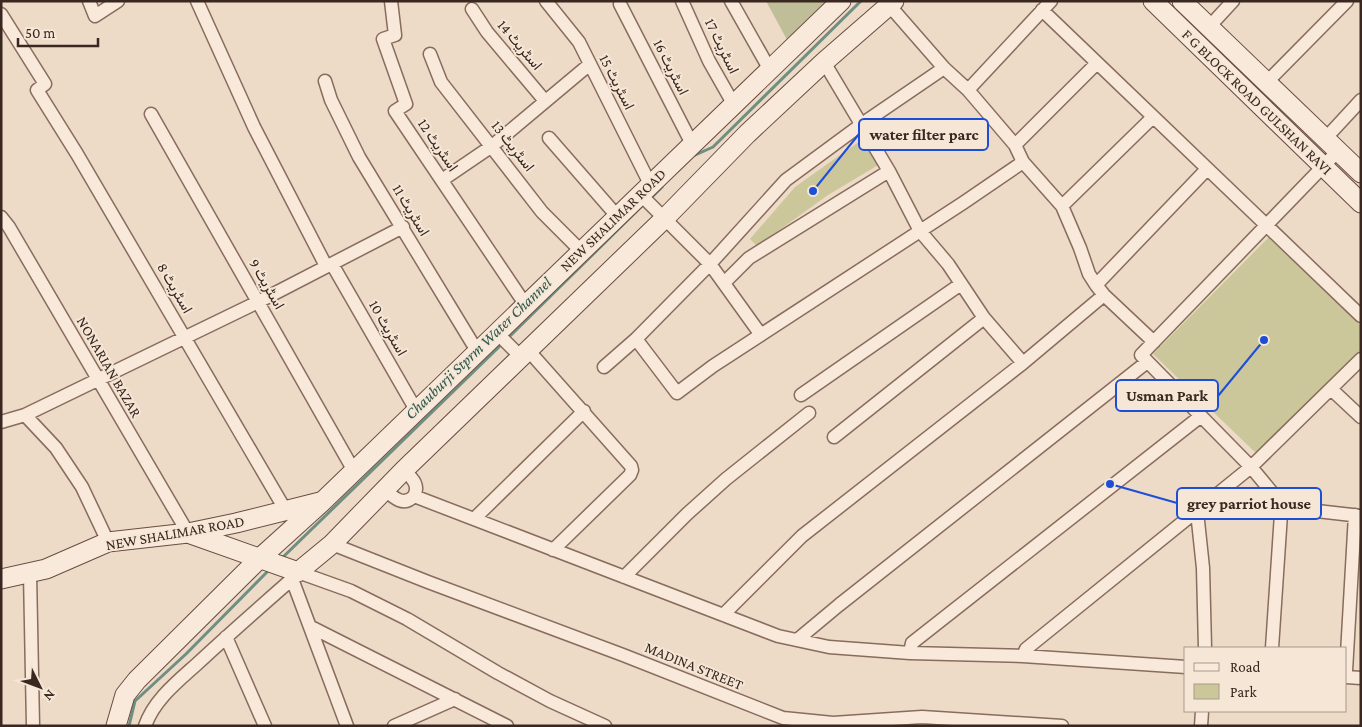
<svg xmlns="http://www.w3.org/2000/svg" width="1362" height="727" viewBox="0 0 1362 727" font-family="'Crimson Pro',Vazirmatn,serif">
<rect width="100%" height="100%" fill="#eddac7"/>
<path fill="#cbc79b" d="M860 141 885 161 828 195 757 246 750 239 795 187Z
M1270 236 1361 326V354L1258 455 1153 354Z"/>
<path fill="#c0be99" d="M766 1H841L792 49Z"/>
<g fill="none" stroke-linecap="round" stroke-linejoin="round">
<path stroke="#6e8f81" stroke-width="3" d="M693 156 713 147 861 1
M649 200 662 187
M508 338 644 204
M280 560 503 343
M129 726 135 701 186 654 270 569"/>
<defs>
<path id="street" d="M89 1 95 16 118 1
M197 1 254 127 326 266
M391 1 395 35 383 39 406 104 395 111 525 304
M546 1 579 42 650 184
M682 1 709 61 734 105
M731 1 770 70
M620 4 692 144
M889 5 944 68 968 90 1015 145 1023 162 1062 206 1080 248 1089 274 1096 285 1104 295 1154 342
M472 9 487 32 545 101
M1042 10 1361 316
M1 14 45 84 37 90 77 154 286 511
M1209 27 1233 1
M430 54 441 82 542 212 581 251
M824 62 889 171 920 231 948 264 984 318 1023 363
M325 81 331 100 359 157 477 351
M1266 83 1347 1
M968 90 1051 1
M151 114 354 471
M549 138 617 216
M1325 139 1361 100
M1015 145 1097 63
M1338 151 1141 355 1251 467 1275 496 1308 510 1361 516
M442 180 492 146 590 64
M640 194 710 264 761 335
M1062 206 1153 117
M1 217 9 227 188 533
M332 264 416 410
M724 283 749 258 889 171
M1096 285 1207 169
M496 332 520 356
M636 339 677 393 713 366 963 203 1023 162
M528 350 631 466 632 470 630 475 553 550
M604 367 636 339 710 264 786 180 862 124 944 68
M1331 389 1361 417
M801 395 961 284
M25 415 56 448 82 487 108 542
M1 422 25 415 258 302 403 227
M834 437 984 318
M404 470C412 478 420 485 414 496L778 636 829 647 910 653 1023 656 1186 667
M385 490C394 498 404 507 414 496
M1194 513 1198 521 1203 568 1205 648
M474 519 584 411
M332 544 428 582 623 655 783 718 833 723 922 717 1062 726
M30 573 33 726
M624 577 687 514 726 479 809 413
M292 579 347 726
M723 615 802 536 1023 363 1104 295
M311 627 507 726
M226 637 265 726
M797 640 839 605 1147 362
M1272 648 1282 499
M910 653 912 643 1201 416
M1023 656 1026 649 1251 467 1361 359
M1346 671 1355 515
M1346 677 1361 678
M145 726C154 700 177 682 197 664 228 635 260 607 292 579L298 572 351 591 407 619 498 673 550 701 605 726
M394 726 455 699
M1201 726 1202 711"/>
<path id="secondary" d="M1153 1 1361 203
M1182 1 1361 173
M188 533 298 572 332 544 404 470 665 218 747 134 824 62 894 1
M1 579 46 569 108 542 188 533 236 523 320 502
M116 726 125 695 137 680 259 559 322 502 841 1"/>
</defs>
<use href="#street" stroke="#886c5d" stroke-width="15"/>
<use href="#secondary" stroke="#6a4d40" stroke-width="21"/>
<use href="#street" stroke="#f8e9da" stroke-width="12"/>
<use href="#secondary" stroke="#f8e9da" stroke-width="19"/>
</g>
<g text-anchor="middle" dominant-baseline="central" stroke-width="4" stroke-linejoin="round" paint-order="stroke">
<g font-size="15" fill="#392720" stroke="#f5e6d6">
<text transform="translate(520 45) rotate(50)">اسٹریٹ 14</text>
<text transform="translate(722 46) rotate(64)">اسٹریٹ 17</text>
<text transform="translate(671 67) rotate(63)">اسٹریٹ 16</text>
<text transform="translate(617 82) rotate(63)">اسٹریٹ 15</text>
<text transform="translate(1257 102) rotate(44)">F G BLOCK ROAD GULSHAN RAVI</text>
<text transform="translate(438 145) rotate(56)">اسٹریٹ 12</text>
<text transform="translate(513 146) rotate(52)">اسٹریٹ 13</text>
<text transform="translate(411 210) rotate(59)">اسٹریٹ 11</text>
<text transform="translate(613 220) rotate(-44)">NEW SHALIMAR ROAD</text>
<text transform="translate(267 284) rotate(60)">اسٹریٹ 9</text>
<text transform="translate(175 288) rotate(60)">اسٹریٹ 8</text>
<text transform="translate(388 328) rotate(60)">اسٹریٹ 10</text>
<text transform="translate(109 367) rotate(60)">NONARIAN BAZAR</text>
<text transform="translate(175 533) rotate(-10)">NEW SHALIMAR ROAD</text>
<text transform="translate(694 666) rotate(22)">MADINA STREET</text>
</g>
<g font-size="16" font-style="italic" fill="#30584e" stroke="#f5e6d6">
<text transform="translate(478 348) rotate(-44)">Chauburji Stprm Water Channel</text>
</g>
</g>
<path fill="none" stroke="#1d4ed8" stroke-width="2" d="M813 191L859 134M1264 340L1218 396M1110 484L1177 503"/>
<g fill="#1d4ed8" stroke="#f5e6d6" stroke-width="2">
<circle cx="813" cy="191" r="5"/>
<circle cx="1264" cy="340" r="5"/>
<circle cx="1110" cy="484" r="5"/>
</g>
<g fill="#f5e6d6" stroke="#1d4ed8" stroke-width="2">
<rect x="859" y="119" width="129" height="31" rx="5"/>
<rect x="1116" y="380" width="102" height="31" rx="5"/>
<rect x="1177" y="488" width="144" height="31" rx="5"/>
</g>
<g font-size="16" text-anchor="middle" font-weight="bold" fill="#392720">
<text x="924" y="140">water filter parc</text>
<text x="1167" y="401">Usman Park</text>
<text x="1249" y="509">grey parriot house</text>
</g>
<rect width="1362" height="727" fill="none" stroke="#392720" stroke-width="5"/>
<rect x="1184" y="647" width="162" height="65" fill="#f5e6d6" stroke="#aa9a8d"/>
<rect x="1194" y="663" width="25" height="8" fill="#f8e9da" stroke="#aa9a8d"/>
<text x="1230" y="672" font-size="15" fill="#392720">Road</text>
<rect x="1194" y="684" width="25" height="15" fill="#cbc79b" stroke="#aa9a8d"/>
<text x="1230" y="697" font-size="15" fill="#392720">Park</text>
<g transform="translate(40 687) rotate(132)" stroke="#f5e6d6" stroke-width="4" paint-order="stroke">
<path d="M0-4L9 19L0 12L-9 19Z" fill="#392720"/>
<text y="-8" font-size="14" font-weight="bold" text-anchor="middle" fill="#392720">N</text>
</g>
<path d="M18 38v8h80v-8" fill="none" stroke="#392720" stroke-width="2.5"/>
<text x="25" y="38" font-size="15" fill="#392720" stroke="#f5e6d6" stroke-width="4" paint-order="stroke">50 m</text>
</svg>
